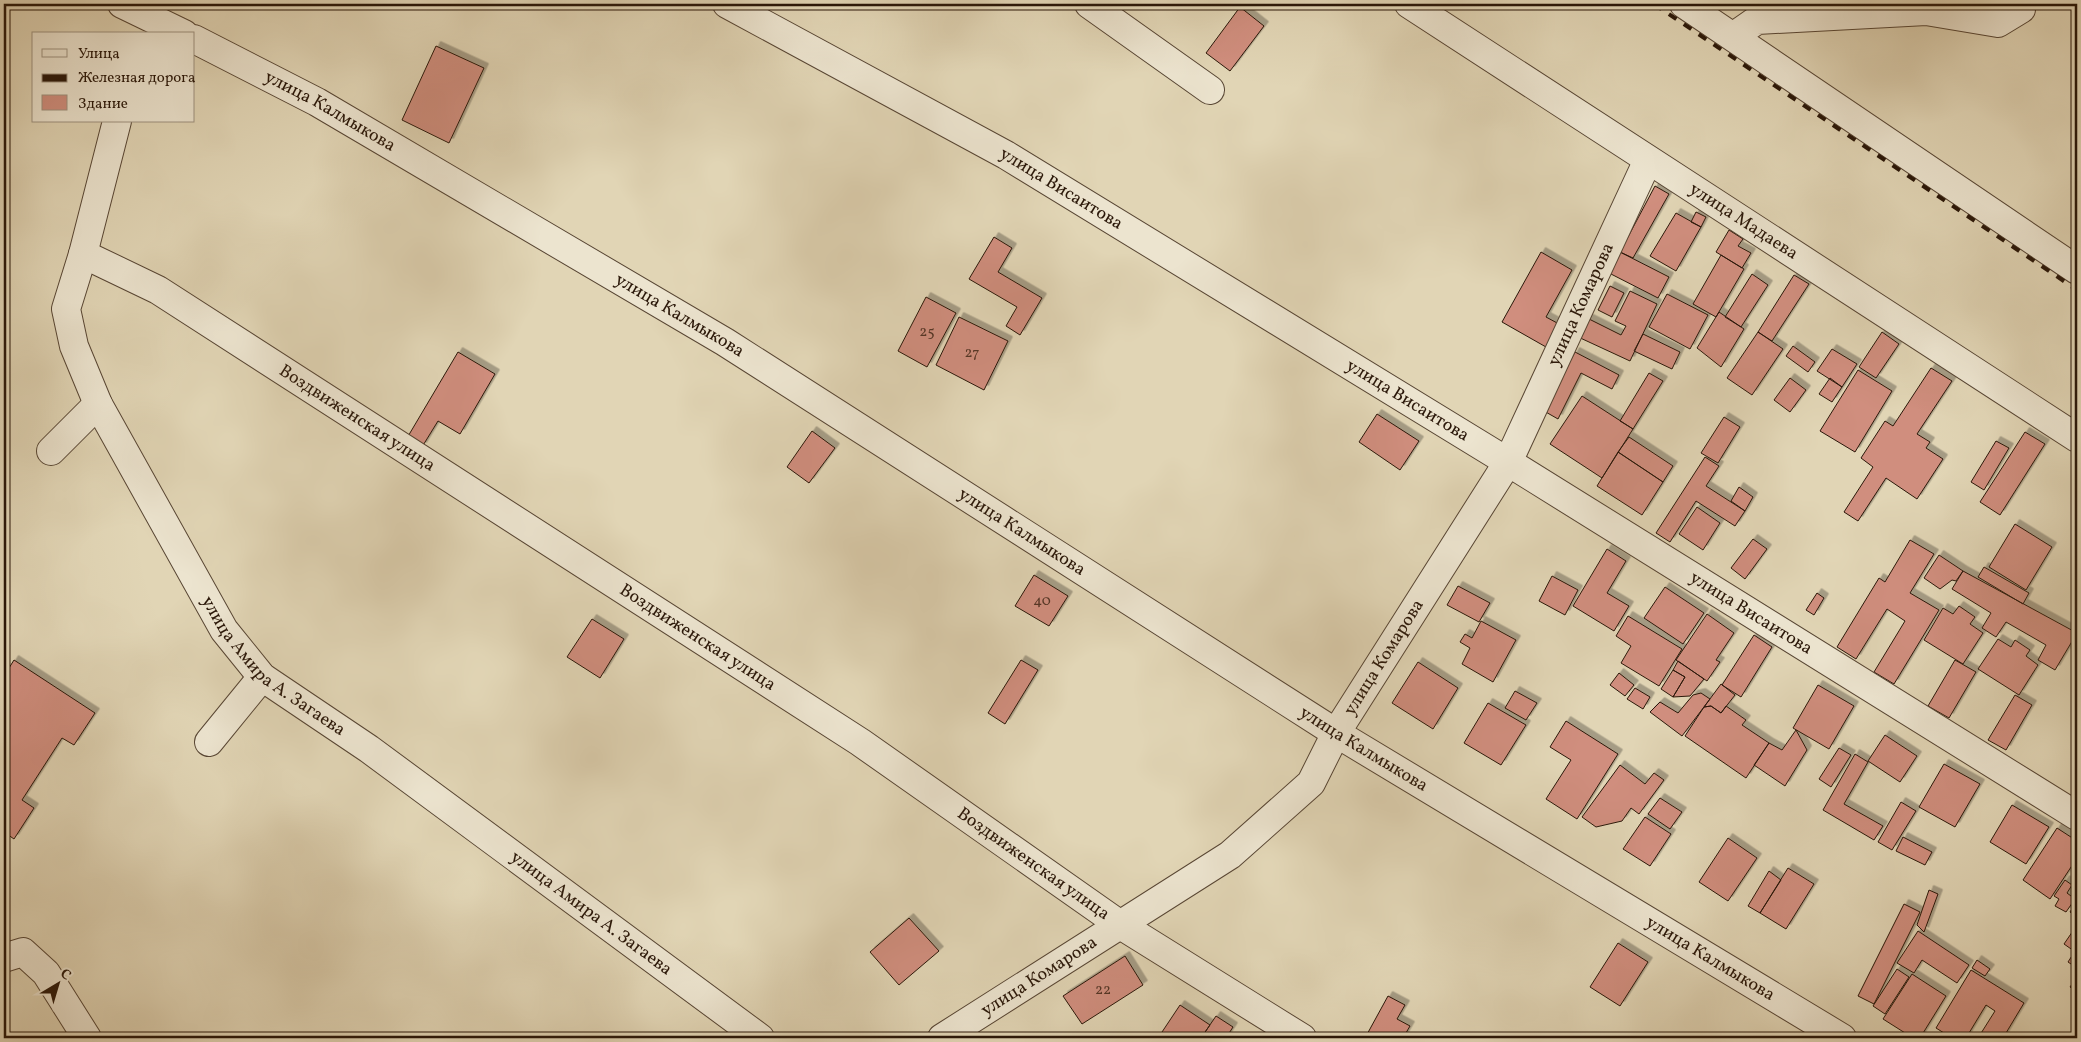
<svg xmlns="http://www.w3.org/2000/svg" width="2081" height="1042" viewBox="0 0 2081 1042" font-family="Vollkorn,serif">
<defs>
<filter id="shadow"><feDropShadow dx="4.5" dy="-4.5" stdDeviation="0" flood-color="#0004"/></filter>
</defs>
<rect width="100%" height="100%" fill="#e1d5b5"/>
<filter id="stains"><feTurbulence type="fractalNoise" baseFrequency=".004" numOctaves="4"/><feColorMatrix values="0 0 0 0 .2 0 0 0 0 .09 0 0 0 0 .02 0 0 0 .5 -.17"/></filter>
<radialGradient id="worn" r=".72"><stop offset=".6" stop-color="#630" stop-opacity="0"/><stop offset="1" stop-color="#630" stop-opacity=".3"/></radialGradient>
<path fill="#d08e7e" stroke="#2a1709" filter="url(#shadow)" d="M1240 7 1264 26 1230 71 1206 53Z
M436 46 484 68 449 143 402 120Z
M1655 186 1669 194 1633 258 1620 252Z
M1696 212 1706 217 1701 227 1691 222Z
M1676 213 1701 227 1676 271 1650 256Z
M1729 230 1743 239 1738 246 1751 253 1742 268 1716 252Z
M994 237 1012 248 998 272 1042 298 1020 335 1006 326 1017 307 969 279Z
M1541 252 1572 270 1546 317 1559 324 1546 347 1502 322Z
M1620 252 1669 277 1658 298 1609 273Z
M1721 255 1744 269 1716 317 1693 304Z
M1752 274 1768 285 1741 327 1725 317Z
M1794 275 1809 284 1772 341 1758 332Z
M1610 286 1624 293 1612 317 1598 310Z
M1630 291 1657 304 1630 361 1576 336 1585 317 1621 335 1626 326 1615 321Z
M1667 294 1708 315 1690 349 1649 327Z
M926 297 956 313 927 367 898 351Z
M1719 312 1744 329 1721 367 1697 348Z
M959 317 1008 341 984 390 936 365Z
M1758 332 1783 349 1752 395 1727 378Z
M1882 332 1899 344 1876 378 1859 367Z
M1643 334 1680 352 1672 369 1634 351Z
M1793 346 1815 362 1808 372 1786 356Z
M1832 349 1857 364 1842 387 1817 371Z
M458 352 495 374 460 434 438 421 422 447 407 438Z
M1575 352 1619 375 1612 389 1581 373 1558 419 1544 411Z
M1931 368 1952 381 1917 434 1930 442 1926 448 1943 459 1917 499 1886 478 1858 521 1844 512 1873 467 1861 458 1885 421 1893 426Z
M1858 370 1892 391 1855 452 1820 431Z
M1649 373 1663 381 1633 429 1620 421Z
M1790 378 1806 390 1790 412 1774 400Z
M1830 378 1842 387 1832 402 1819 394Z
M1582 396 1633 429 1602 478 1550 444Z
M1377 414 1419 441 1400 470 1359 442Z
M1724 417 1740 427 1718 463 1701 453Z
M812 431 835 448 809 483 787 467Z
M2025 432 2045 444 2000 515 1980 502Z
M1629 437 1673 466 1663 482 1618 452Z
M1996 441 2009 448 1984 490 1971 482Z
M1618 452 1663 482 1642 515 1597 486Z
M1705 457 1719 466 1706 486 1745 511 1735 526 1696 501 1670 542 1656 533Z
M1739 487 1753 497 1745 511 1731 501Z
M1697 507 1720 523 1703 550 1679 534Z
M2015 524 2052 547 2026 590 1989 567Z
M1753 539 1767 549 1745 579 1731 568Z
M1910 540 1934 554 1910 593 1939 610 1894 684 1874 672 1905 621 1887 609 1856 659 1837 647 1879 578 1885 582Z
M1607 549 1626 561 1607 593 1629 606 1614 631 1573 606Z
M1939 555 1963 571 1956 581 1952 580 1940 589 1924 578Z
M1984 567 2029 593 2023 604 1978 577Z
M1963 571 2077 633 2055 670 2038 660 2046 645 2006 622 1996 637 1982 628 1991 613 1952 589Z
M1034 575 1068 596 1049 626 1015 606Z
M1552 576 1578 590 1565 615 1539 601Z
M1458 586 1490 603 1479 622 1447 605Z
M1665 587 1704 613 1683 644 1644 618Z
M1817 593 1824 598 1814 615 1806 610Z
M1959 606 1975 617 1970 624 1983 633 1963 664 1924 640 1943 608 1953 614Z
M1707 614 1734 633 1716 660 1720 662 1707 681 1676 660Z
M1628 616 1682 649 1659 686 1621 663 1631 646 1616 636Z
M592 619 624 639 600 678 567 657Z
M1481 621 1516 640 1493 682 1462 664 1470 648 1460 642 1465 634 1472 638Z
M1754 635 1772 647 1741 697 1722 685Z
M1998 639 2011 647 2015 640 2030 650 2026 656 2038 665 2019 695 1978 669Z
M14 660 95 713 74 745 62 738 22 800 34 808 14 839 4 832V706L8 700 4 697V676Z
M1021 660 1038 670 1005 724 988 713Z
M1955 660 1976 672 1949 718 1928 706Z
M1678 661 1704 679 1690 696 1673 697 1685 677 1673 670Z
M1418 662 1458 688 1433 729 1392 703Z
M1673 670 1685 677 1673 697 1661 689Z
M1619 673 1634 685 1625 696 1610 685Z
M1721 684 1735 695 1721 713 1711 706 1704 707Z
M1818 685 1854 706 1829 749 1793 728Z
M1635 688 1650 697 1643 709 1627 699Z
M1515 691 1537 703 1526 720 1505 708Z
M1701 693 1710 699 1682 736 1650 712 1660 702 1678 713 1693 695Z
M2015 695 2032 705 2006 750 1988 740Z
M1488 703 1526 725 1501 765 1464 743Z
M1711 706 1721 713 1726 706 1746 720 1742 725 1769 743 1746 778 1685 736 1704 707Z
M1566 721 1618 754 1577 819 1546 799 1571 760 1550 747Z
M1796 730 1807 750 1785 786 1754 765 1769 743 1782 750Z
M1885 735 1917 756 1900 782 1868 761Z
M1839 748 1851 755 1831 787 1819 779Z
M1855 754 1868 762 1844 804 1883 826 1874 840 1823 810Z
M1944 764 1980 784 1955 827 1919 807Z
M1620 765 1645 784 1654 773 1664 780 1639 814 1631 808 1622 821 1596 827 1582 817Z
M1660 798 1682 812 1670 829 1648 814Z
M1901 802 1916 811 1892 850 1878 842Z
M2012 805 2049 827 2026 864 1990 842Z
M1645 817 1671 834 1650 866 1623 849Z
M2057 828 2077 841V858L2050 899 2023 880Z
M1903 837 1932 852 1925 865 1896 851Z
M1728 838 1757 858 1728 901 1699 882Z
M1788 868 1814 884 1786 929 1760 913Z
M1769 871 1781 880 1760 913 1748 906Z
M2065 880 2072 885 2067 893 2075 899 2066 912 2055 906 2059 899 2054 896Z
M1929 890 1938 894 1924 932 1917 925Z
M2077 901V917L2070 912Z
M1904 904 1920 912 1874 1004 1858 996Z
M909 918 939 951 899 985 870 952Z
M2077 925V945L2074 951 2064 944Z
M1918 931 1969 965 1957 983 1922 960 1914 973 1897 963Z
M1618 943 1648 962 1620 1006 1590 987Z
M2077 948V968L2068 962Z
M1125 956 1143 985 1082 1024 1063 996Z
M1977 960 1990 969 1985 976 1972 968Z
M1897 969 1909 977 1885 1014 1873 1006Z
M1971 970 2024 1003 2003 1038H1978L1995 1011 1986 1005 1966 1038H1952L1936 1028Z
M1912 974 1946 996 1920 1038H1913L1883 1019Z
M2077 977V992L2070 987Z
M1388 996 1405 1005 1397 1019 1410 1026 1403 1038H1365Z
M1180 1005 1210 1025 1201 1038H1158Z
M1216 1016 1233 1027 1226 1038H1201Z"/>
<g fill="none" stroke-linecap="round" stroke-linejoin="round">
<defs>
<g id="minor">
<path d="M122 4 184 34"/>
<path id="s1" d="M727 4 1006 155 1508 462 2077 816"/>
<path d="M1089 4 1210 90"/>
<path id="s2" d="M1409 4 2077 438"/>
<path d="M1684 4 2077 270"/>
<path d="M1734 36 1757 20 1926 11 1998 23 2021 9V4"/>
<path id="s3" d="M194 39 317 102 725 342 1336 733 1842 1038"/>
<path id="s4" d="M117 121 83 254 66 309 74 346 98 404 224 630 262 677 369 749 760 1038"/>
<path id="s5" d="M83 254 158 290 860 742 1119 924 1302 1038"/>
<path d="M51 451 98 404"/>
<path d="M209 742 262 677"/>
<path d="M4 958 23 952 46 973 87 1038"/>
<path id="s6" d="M942 1038 1230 855 1311 783 1336 733 1508 462 1648 160"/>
</g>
</defs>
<use href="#minor" stroke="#584634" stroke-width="30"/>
<use href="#minor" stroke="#ece4cf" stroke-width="28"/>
<path stroke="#2a1709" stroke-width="4" stroke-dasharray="9 9" stroke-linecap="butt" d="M1654 4 2077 290"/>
</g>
<g text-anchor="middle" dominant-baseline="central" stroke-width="5" stroke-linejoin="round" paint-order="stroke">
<g font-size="15" fill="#543526">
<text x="927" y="332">25</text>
<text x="972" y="353">27</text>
<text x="1042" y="601">40</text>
<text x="1103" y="990">22</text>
</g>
<g font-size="18" fill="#2a1709" stroke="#ece4cf">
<text stroke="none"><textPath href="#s3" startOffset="154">улица Калмыкова</textPath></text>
<text stroke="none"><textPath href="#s1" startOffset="382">улица Висаитова</textPath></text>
<text stroke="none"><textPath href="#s2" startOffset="399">улица Мадаева</textPath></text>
<text stroke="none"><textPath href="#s6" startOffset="1000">улица Комарова</textPath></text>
<text stroke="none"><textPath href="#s3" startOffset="559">улица Калмыкова</textPath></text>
<text stroke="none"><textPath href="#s1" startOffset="788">улица Висаитова</textPath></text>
<text stroke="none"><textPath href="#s5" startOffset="320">Воздвиженская улица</textPath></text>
<text stroke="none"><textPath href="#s3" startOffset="964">улица Калмыкова</textPath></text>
<text stroke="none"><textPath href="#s1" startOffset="1192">улица Висаитова</textPath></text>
<text stroke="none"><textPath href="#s5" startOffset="725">Воздвиженская улица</textPath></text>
<text stroke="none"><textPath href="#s6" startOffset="595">улица Комарова</textPath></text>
<text stroke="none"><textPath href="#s4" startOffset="615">улица Амира А. Загаева</textPath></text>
<text stroke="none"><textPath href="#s3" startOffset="1369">улица Калмыкова</textPath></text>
<text stroke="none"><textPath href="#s5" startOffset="1130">Воздвиженская улица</textPath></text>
<text stroke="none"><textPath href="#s4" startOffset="1020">улица Амира А. Загаева</textPath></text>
<text stroke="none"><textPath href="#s3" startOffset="1774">улица Калмыкова</textPath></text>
<text stroke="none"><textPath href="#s6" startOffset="115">улица Комарова</textPath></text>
</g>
</g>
<rect width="2081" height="1042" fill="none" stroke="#e1d5b5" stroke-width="20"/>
<rect x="5" y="5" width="2071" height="1032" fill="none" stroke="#2a1709" stroke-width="2.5"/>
<rect x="10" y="10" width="2061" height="1022" fill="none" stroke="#2a1709"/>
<rect x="32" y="32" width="162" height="90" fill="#ece4cf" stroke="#9e9280"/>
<rect x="42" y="49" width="25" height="8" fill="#ece4cf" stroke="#9e9280"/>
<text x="78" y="58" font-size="15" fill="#2a1709">Улица</text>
<rect x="42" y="74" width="25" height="8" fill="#2a1709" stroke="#9e9280"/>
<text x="78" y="82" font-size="15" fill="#2a1709">Железная дорога</text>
<rect x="42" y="95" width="25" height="15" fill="#d08e7e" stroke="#9e9280"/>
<text x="78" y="108" font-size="15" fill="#2a1709">Здание</text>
<g transform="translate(58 984) rotate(38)" stroke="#ece4cf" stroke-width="4" paint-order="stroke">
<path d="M0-4L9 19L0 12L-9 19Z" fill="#2a1709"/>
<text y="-8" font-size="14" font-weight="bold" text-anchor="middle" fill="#2a1709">С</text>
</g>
<rect width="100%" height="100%" filter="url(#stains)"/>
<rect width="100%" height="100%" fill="url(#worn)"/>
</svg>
